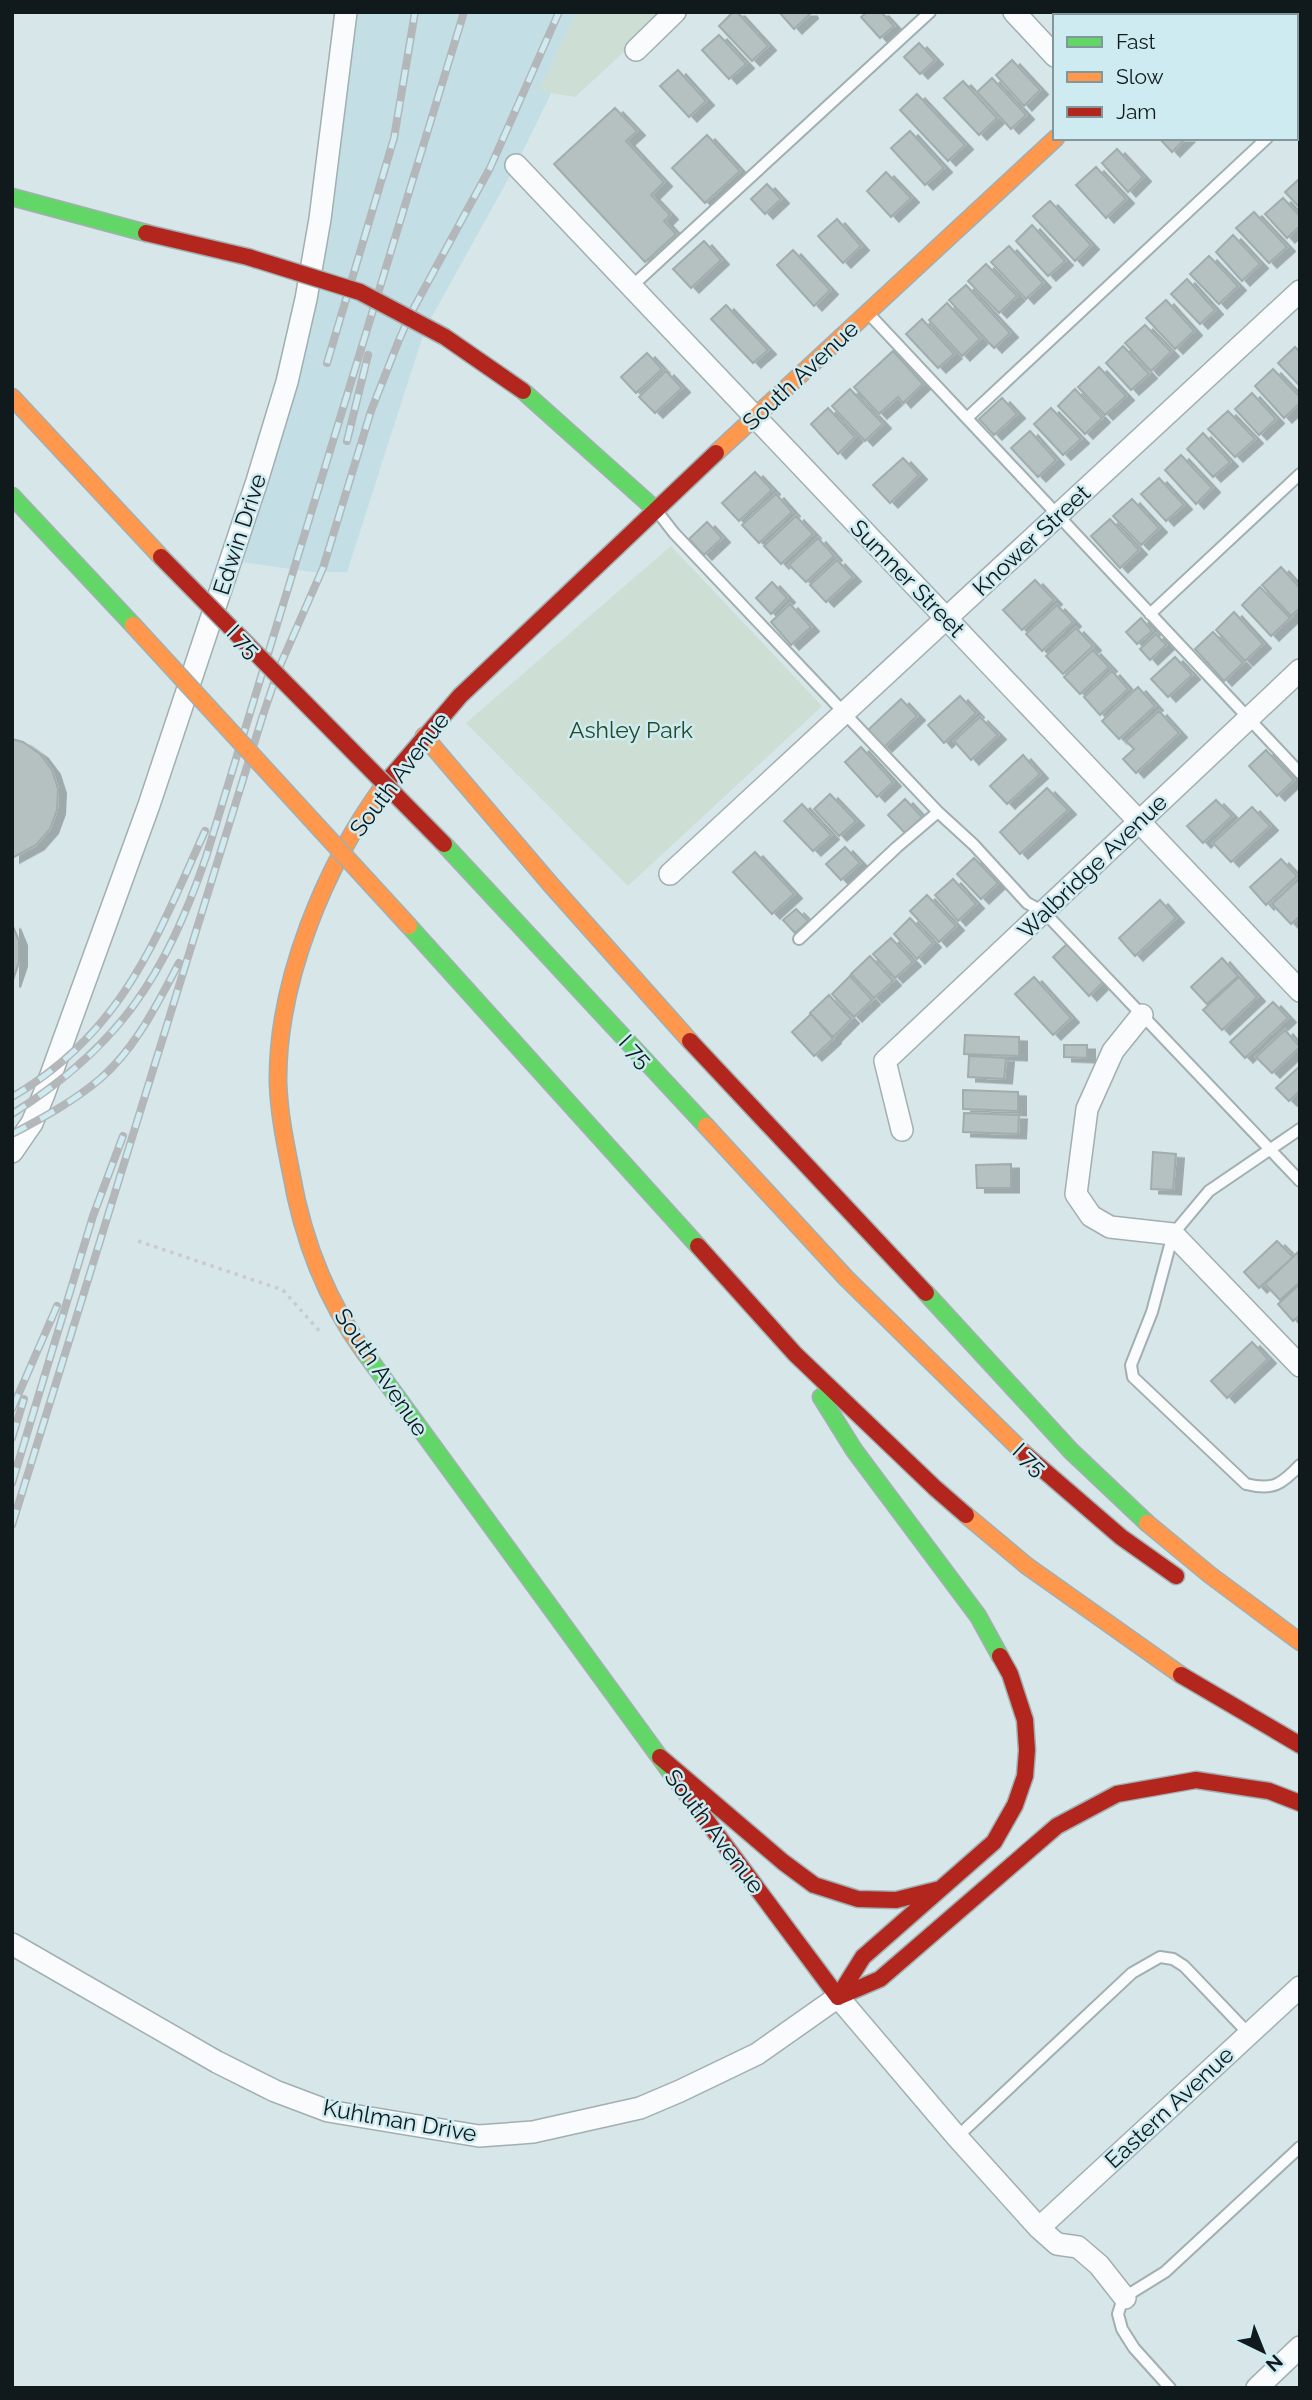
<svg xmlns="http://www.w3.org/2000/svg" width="1312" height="2400" viewBox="0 0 1312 2400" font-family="Raleway,sans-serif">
<defs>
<filter id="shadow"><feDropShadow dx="8" dy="4.5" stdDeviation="0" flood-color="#0004"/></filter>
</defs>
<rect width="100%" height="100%" fill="#d6e6e9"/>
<path fill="#c3dfe5" d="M346 12H591L516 165 425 329 347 572H312L241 562 287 382Z"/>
<path fill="#cdded5" d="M576 12H667L575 97 539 91Z
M671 546 822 706 628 886 466 723Z"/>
<path fill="#b5c1c1" stroke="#a1adad" stroke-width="2" filter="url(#shadow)" d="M733 12H737L768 46 752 61 719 26Z
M779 12H809L810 14 794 29Z
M867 12H881L894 26 880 38 861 17Z
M1271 12H1300V34L1296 37V16H1274Z
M719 35 746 64 729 79 702 50Z
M919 43 935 60 920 74 904 57Z
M1012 60 1040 90 1024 106 996 75Z
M678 70 706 101 689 117 660 86Z
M992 78 1026 115 1011 129 977 92Z
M963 81 997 118 979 135 944 98Z
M917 94 965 145 948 161 900 110Z
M615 108 637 131 626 141 664 182 651 195 670 215 664 221 676 234 645 262 554 164Z
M910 131 944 168 925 185 891 148Z
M707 135 740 171 705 203 672 168Z
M1159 138H1186L1172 152Z
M1117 149 1143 177 1128 192 1102 163Z
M1096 167 1126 199 1106 218 1076 185Z
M886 172 911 198 891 217 867 191Z
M1300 178V208L1285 192Z
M767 184 781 199 765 214 751 199Z
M1283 198 1300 216V226L1287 238 1265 214Z
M1050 201 1091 245 1075 261 1033 216Z
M1254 212 1287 247 1269 263 1236 228Z
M837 219 861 246 843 263 818 236Z
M1032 225 1065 261 1048 276 1016 241Z
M1233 235 1260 264 1242 281 1216 252Z
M704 241 721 260 691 288 673 269Z
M1009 246 1043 283 1026 299 991 262Z
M793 250 830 290 814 306 777 265Z
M1209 256 1238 286 1219 304 1190 274Z
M986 264 1017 296 999 313 968 281Z
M1187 279 1215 310 1200 324 1171 294Z
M966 285 1010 333 994 348 949 300Z
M1166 300 1194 331 1175 349 1146 318Z
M947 303 980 339 962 356 929 320Z
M726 305 768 350 753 363 711 319Z
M922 319 954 354 938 368 906 334Z
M1145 325 1171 352 1151 371 1125 343Z
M1123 346 1149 374 1131 390 1106 363Z
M1295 347 1300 352V386L1278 363Z
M893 351 923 384 903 403 898 397 879 414 854 387Z
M647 353 662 369 636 393 621 377Z
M1099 367 1126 396 1105 415 1078 387Z
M1273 369 1300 397V403L1284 418 1255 386Z
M666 371 682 388 655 413 639 397Z
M850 389 883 424 865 441 832 406Z
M1075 389 1102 418 1085 434 1058 406Z
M1252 393 1276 419 1259 435 1235 409Z
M1002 398 1017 414 994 435 979 419Z
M828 408 855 437 838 454 811 424Z
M1051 408 1081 439 1063 455 1034 424Z
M1228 411 1255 439 1235 457 1208 429Z
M1030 431 1056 460 1038 477 1011 448Z
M1203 433 1230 462 1213 477 1187 449Z
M1181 455 1212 488 1196 504 1165 470Z
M903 458 919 475 890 503 873 485Z
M755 472 772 490 739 521 722 503Z
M1159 478 1184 505 1166 521 1141 494Z
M776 494 792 512 759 543 742 525Z
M1132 499 1159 528 1141 545 1113 516Z
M796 516 813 534 781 564 764 546Z
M1110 519 1139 550 1120 568 1091 536Z
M707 522 722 538 704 555 689 539Z
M818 538 834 556 806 582 789 565Z
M837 560 853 577 826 602 810 585Z
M1281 567 1300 588V608L1291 616 1262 585Z
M1035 580 1054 600 1022 630 1003 610Z
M772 582 787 598 771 614 756 598Z
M1260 587 1290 618 1271 636 1242 605Z
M790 604 811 627 791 645 771 622Z
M1057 605 1073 622 1042 651 1026 634Z
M1234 612 1263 644 1245 661 1216 630Z
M1141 618 1152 631 1137 644 1126 632Z
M1076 628 1093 646 1063 674 1046 656Z
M1213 632 1243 663 1224 681 1195 649Z
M1156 634 1166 645 1150 660 1140 649Z
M1093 650 1109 667 1080 694 1064 677Z
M1175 657 1192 675 1168 697 1151 679Z
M1112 671 1128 689 1100 715 1084 697Z
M1138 687 1155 706 1119 739 1102 721Z
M960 696 976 713 944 743 928 725Z
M901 699 917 716 884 747 868 730Z
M1159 711 1179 733 1136 773 1123 759 1134 749 1126 741Z
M980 717 998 735 971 760 954 741Z
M12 739 23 742 40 754 52 770 58 789 57 810 50 829 36 845 12 858Z
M861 747 893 782 877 797 845 762Z
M1266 750 1294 780 1277 796 1249 766Z
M1023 755 1040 774 1007 804 990 786Z
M1047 788 1068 810 1020 854 1000 832Z
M830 794 856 821 839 836 814 809Z
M905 799 922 817 905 833 888 815Z
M1216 800 1232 816 1203 843 1187 826Z
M802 804 831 835 813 851 784 821Z
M1252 807 1270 826 1231 862 1213 843Z
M845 847 860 863 841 880 826 864Z
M755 852 794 894 772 914 733 872Z
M974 858 998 883 981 899 957 874Z
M1281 859 1297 876 1266 905 1250 887Z
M1300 878V916L1291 924 1272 904Z
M953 879 976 904 958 921 935 895Z
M927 895 956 926 939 942 910 911Z
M1160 900 1176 918 1135 956 1119 938Z
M796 909 808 921 795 933 783 920Z
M910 918 933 943 917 959 894 934Z
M12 924 19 941V962L12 983Z
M891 938 913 962 895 978 873 954Z
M1068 943 1104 981 1089 996 1053 957Z
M870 956 893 981 874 998 851 974Z
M1222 958 1238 976 1207 1004 1191 987Z
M850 976 872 1000 854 1017 832 994Z
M1034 977 1071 1018 1053 1035 1015 994Z
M1239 977 1257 997 1222 1030 1203 1010Z
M829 995 851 1019 833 1037 810 1013Z
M1273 1002 1288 1018 1245 1058 1230 1042Z
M811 1014 833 1039 814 1056 792 1032Z
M1285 1030 1300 1047 1272 1073 1256 1057Z
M965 1035 1019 1037V1056L964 1054Z
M1064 1045H1087V1058L1064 1057Z
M969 1056 1006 1058 1004 1079 968 1077Z
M1300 1066V1091L1289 1101 1276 1088Z
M963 1090 1018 1092V1111L963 1109Z
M964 1113 1019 1115 1018 1134 963 1132Z
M1153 1152 1176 1154 1173 1190 1151 1189Z
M1011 1164V1188H977L976 1165Z
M1277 1241 1293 1257 1259 1288 1244 1272Z
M1298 1252 1300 1282 1280 1300 1265 1284Z
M1300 1284V1315L1293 1321 1278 1304Z
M1252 1342 1268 1359 1227 1398 1211 1381Z"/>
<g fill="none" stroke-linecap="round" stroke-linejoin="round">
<defs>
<path id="lane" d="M1296 111 1300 108
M631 287 930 12
M868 313 1300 773
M967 418 1267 138
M660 515 674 533 938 812 974 845 1027 903 1044 912 1300 1181
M1150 614 1300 474
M799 939 897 847 938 812
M1300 1129 1209 1191 1173 1234 1152 1312 1131 1365 1133 1377 1246 1484C1273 1491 1282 1484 1300 1465
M957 2137 1132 1973 1160 1957 1173 1959 1184 1966 1249 2034
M1170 2388 1134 2348 1122 2329 1118 2314 1122 2301 1131 2293 1165 2272 1300 2147"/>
<path id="street" d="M1014 12 1055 56
M636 50 675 12
M516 165 1300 991
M670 874 1300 291
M1142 1015 1113 1051 1087 1109 1076 1194 1091 1216 1110 1227 1173 1234 1300 1366
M902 1130 885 1061 1300 670
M12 1152 32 1123 44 1094 149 805 257 481 287 382 306 299 320 219 346 12
M12 1944 217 2062 275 2091 328 2111 479 2136 533 2132 640 2108 680 2091 757 2054 838 1997 957 2137 1039 2228 1057 2244 1078 2247 1099 2265 1125 2298
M1039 2228 1300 1987
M1257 2388 1300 2347"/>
<path id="fast" d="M1188 16 1192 12
M12 197 146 233
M523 391 656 510
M12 496 133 625
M444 844 706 1126
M409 926 698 1246
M926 1293 1071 1451 1147 1523
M365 1353 677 1781
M821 1397 854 1450 978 1616 1000 1656"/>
<path id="slow" d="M12 397 161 557
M716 453 1056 138
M424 736 552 886 690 1041
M706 1126 846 1278 1026 1455
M365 1353C326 1300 302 1236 291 1172 285 1142 279 1113 278 1082 277 981 325 866 384 785
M966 1515 1027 1566 1181 1675
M1147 1523 1210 1575 1300 1642"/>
<path id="jam" d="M384 785 460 696 716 453
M690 1041 926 1293
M698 1246 795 1354 935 1488 966 1515
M1026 1455 1121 1537 1176 1576
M1181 1675 1300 1745
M660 1757 783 1862 814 1885 858 1899 896 1900 940 1889
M677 1781 838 1997
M838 1997 863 1957 994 1842 1015 1805 1025 1776 1027 1750 1025 1720 1010 1674 1000 1656
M838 1997 880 1979 1057 1826 1117 1794 1196 1780 1269 1791 1300 1803"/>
</defs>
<use href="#lane" stroke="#a2afb1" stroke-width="14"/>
<use href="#street" stroke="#a2afb1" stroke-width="24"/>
<use href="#fast" stroke="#a2afb1" stroke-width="19"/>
<use href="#slow" stroke="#a2afb1" stroke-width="19"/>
<use href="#jam" stroke="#a2afb1" stroke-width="19"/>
<path stroke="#c8cccd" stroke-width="3.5" stroke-dasharray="3.5 5" stroke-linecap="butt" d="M138 1241 283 1290 322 1334"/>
<use href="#lane" stroke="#f9fbfc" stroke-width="10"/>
<use href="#street" stroke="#f9fbfc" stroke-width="21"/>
<use href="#fast" stroke="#63d668" stroke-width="16"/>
<use href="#slow" stroke="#ff974d" stroke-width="16"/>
<use href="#jam" stroke="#b3261e" stroke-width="16"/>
<defs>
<path id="rail" d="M327 363 394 138 415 12
M347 441 368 355
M12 1097C123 1032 155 941 205 831
M12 1114C120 1046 165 976 206 857L464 12
M12 1134C43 1118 74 1101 100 1079 136 1048 157 1004 179 963
M12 1409 57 1306
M12 1438 24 1399
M12 1483 93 1216 123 1136
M12 1525 263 715 279 668 323 568 371 411 399 340 410 315 490 168 559 12"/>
</defs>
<use href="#rail" stroke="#b3b7b9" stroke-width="8"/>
<use href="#rail" stroke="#ceebf1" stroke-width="5" stroke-dasharray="16" stroke-linecap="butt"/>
<defs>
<path id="slow-bridge" d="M133 625 409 926"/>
<path id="jam-bridge" d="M146 233 248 257 360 292 445 337 523 391
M161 557 444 844"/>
</defs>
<use href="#slow-bridge" stroke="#a2afb1" stroke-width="19" stroke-linecap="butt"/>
<use href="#jam-bridge" stroke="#a2afb1" stroke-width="19" stroke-linecap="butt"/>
<use href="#slow-bridge" stroke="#ff974d" stroke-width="16"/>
<use href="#jam-bridge" stroke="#b3261e" stroke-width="16"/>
</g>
<g text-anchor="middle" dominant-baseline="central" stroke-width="5" stroke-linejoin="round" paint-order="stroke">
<g font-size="23" fill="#101a1c" stroke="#ceebf1">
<text transform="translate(800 375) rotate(-43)">South Avenue</text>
<text transform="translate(239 534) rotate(-72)">Edwin Drive</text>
<text transform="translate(1031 540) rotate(-43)">Knower Street</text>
<text transform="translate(908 578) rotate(46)">Sumner Street</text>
<text transform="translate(244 641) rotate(45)">I 75</text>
<text transform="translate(399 774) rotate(-53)">South Avenue</text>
<text transform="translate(1092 866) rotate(-44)">Walbridge Avenue</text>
<text transform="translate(636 1051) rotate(47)">I 75</text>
<text transform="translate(382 1372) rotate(56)">South Avenue</text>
<text transform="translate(1030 1459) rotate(43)">I 75</text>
<text transform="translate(715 1831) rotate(53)">South Avenue</text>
<text transform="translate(1169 2107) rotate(-43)">Eastern Avenue</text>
<text transform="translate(400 2120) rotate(10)">Kuhlman Drive</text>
</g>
<g font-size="23" fill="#244b25" stroke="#ceebf1">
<text x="631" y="729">Ashley Park</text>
</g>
</g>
<rect width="1312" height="2400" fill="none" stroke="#101a1c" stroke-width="28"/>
<rect x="1053" y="14" width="245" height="126" fill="#ceebf1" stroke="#82979c" stroke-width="2"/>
<rect x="1067" y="37" width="35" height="10" fill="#63d668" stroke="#82979c" stroke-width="2"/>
<text x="1116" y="49" font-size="21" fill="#101a1c">Fast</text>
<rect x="1067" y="72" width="35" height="10" fill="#ff974d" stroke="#82979c" stroke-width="2"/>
<text x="1116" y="84" font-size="21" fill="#101a1c">Slow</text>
<rect x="1067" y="107" width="35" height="10" fill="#b3261e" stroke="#82979c" stroke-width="2"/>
<text x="1116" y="119" font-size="21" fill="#101a1c">Jam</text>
<g transform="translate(1263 2351) rotate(137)" stroke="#ceebf1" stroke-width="5" paint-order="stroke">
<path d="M0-5L12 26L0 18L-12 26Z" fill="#101a1c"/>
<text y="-10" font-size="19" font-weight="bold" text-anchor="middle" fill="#101a1c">N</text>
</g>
</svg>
